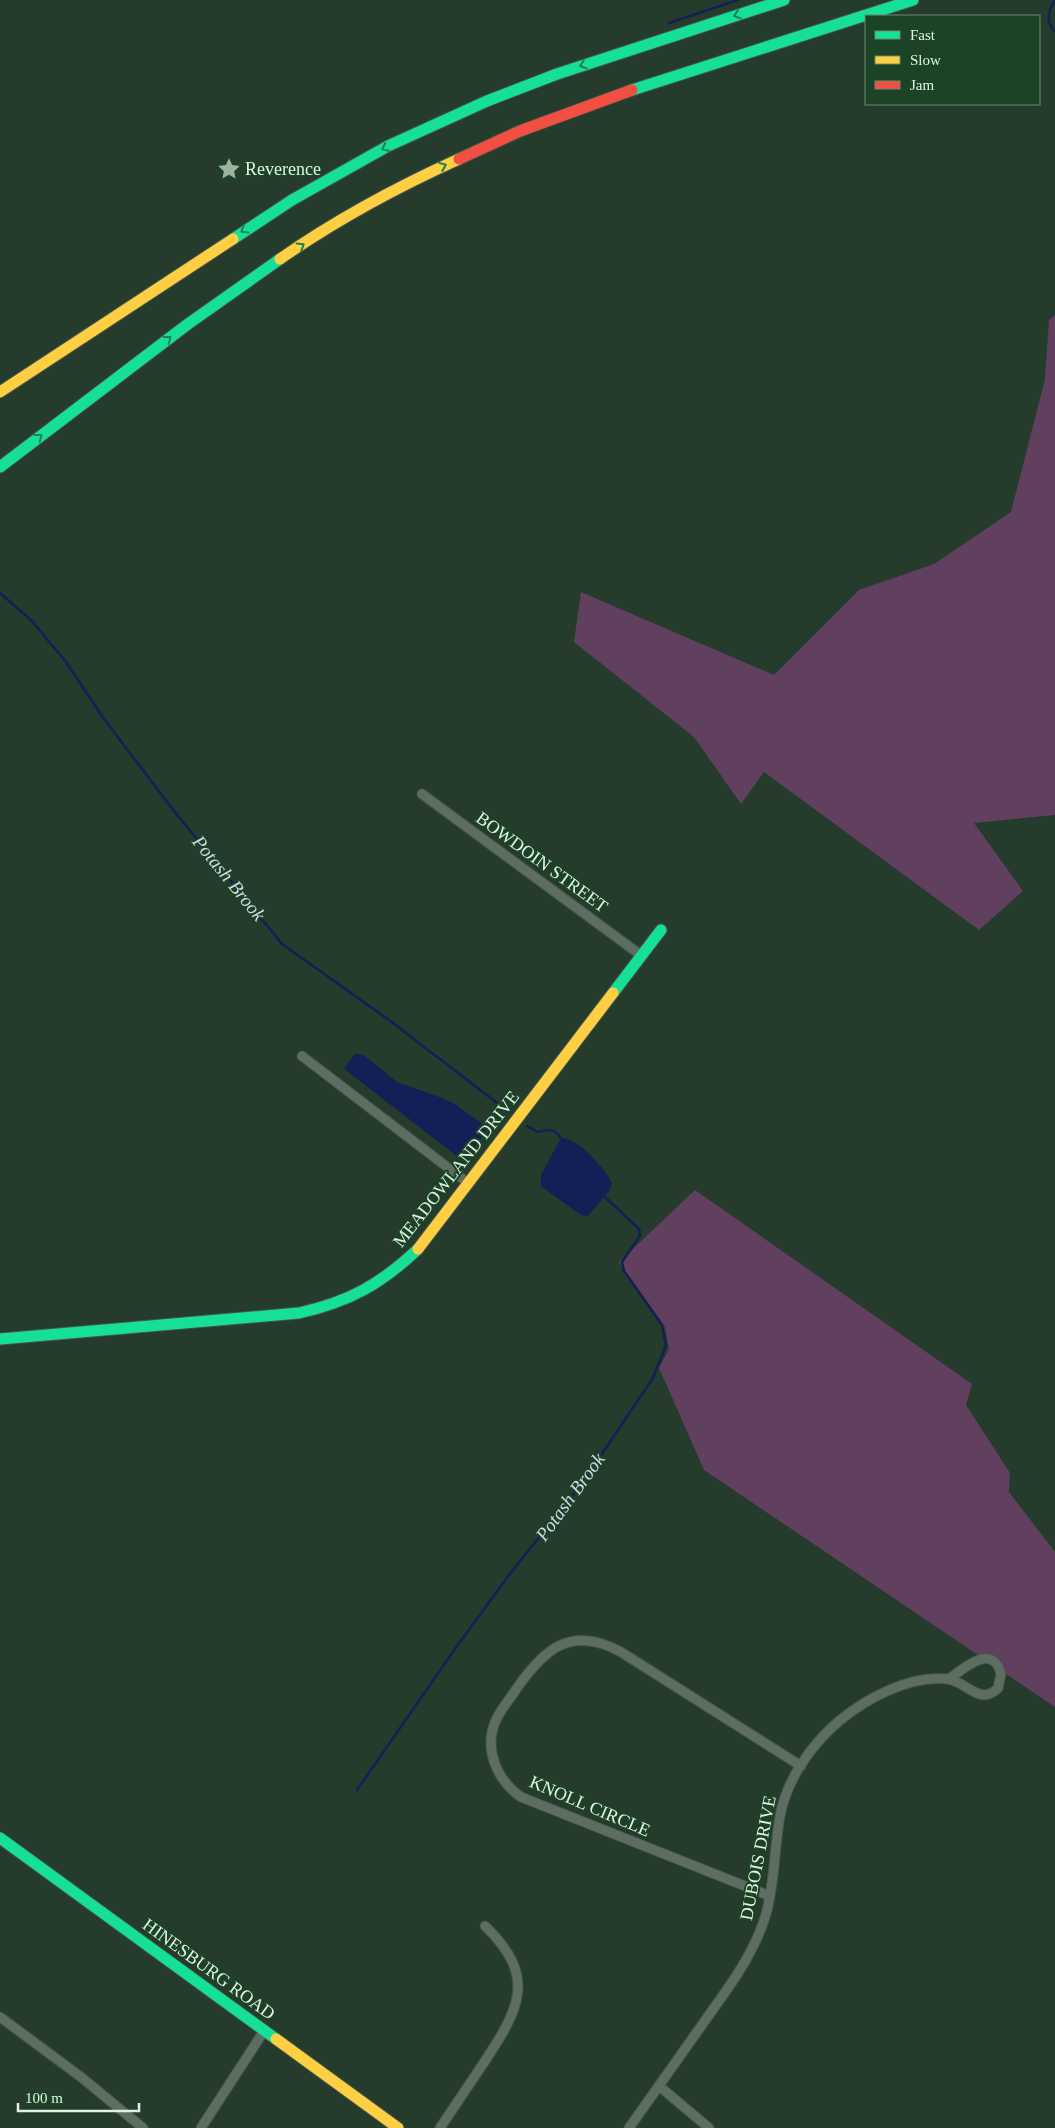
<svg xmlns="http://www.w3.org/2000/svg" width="1055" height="2128" viewBox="0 0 1055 2128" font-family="'Times New Roman',serif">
<rect width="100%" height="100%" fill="#253b2b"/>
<path fill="#60405e" d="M1055 315V815L974 823 1023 891 979 930 764 772 741 804 694 737 574 642 581 592 774 675 859 590 934 564 1011 512 1045 379 1049 320Z
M695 1190 972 1384 966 1405 1010 1473 1009 1492 1055 1552V1707L704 1470 659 1368 669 1349 665 1327 619 1262Z"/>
<path fill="#141e57" d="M355 1054H360L366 1057 397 1082 442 1098 455 1104 485 1126 486 1131C481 1140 472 1151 463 1158L457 1156 348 1072 344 1068Z
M561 1138C578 1138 605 1168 612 1183L610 1190 587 1217 578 1213 541 1186V1175Z"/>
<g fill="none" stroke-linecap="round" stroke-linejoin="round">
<path stroke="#141e57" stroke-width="2.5" d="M1055 0C1049 10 1045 23 1055 31
M669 23 738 0
M0 593 32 621 66 662 104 719 174 811 282 944 389 1020 509 1112
M527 1126 538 1132C549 1129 554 1128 561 1138
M357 1790 457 1646 509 1575 583 1482 653 1378 666 1345 662 1325 624 1271 622 1262 640 1236 639 1229 605 1197"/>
<defs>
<path id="street" d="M422 794 642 956
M302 1056 468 1183
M770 1896 521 1797C497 1780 483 1749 496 1720 501 1709 510 1699 517 1688 545 1648 572 1625 621 1652L801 1766
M0 2017 81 2077 143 2128
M659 2086 709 2128
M201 2128 264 2031
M440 2128C455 2106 470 2083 485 2061 520 2008 537 1976 485 1926
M629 2128 726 1991C743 1967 758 1942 766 1914 775 1882 774 1849 780 1816 787 1779 811 1745 839 1721 867 1698 910 1675 947 1679 965 1680 980 1707 998 1688L1001 1674C993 1642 964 1668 949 1679"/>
<path id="fast" d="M632 90 913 0
M233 239 292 200 388 146 487 101 557 74 784 0
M0 467 188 324 280 259
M613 993 661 930
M0 1339 299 1313C349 1302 381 1284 418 1249
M0 1838 276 2039"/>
<path id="slow" d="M280 259C336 220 397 187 459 159
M0 392 233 239
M418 1249 613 993
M276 2039 398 2128"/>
<path id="jam" d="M459 159 520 131 632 90"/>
</defs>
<use href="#street" stroke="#445649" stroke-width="11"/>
<use href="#fast" stroke="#445649" stroke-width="13"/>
<use href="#slow" stroke="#445649" stroke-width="13"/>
<use href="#jam" stroke="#445649" stroke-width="13"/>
<use href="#street" stroke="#5e6d61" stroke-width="9"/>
<use href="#fast" stroke="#16e098" stroke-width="11"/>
<use href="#slow" stroke="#ffcf43" stroke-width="11"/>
<use href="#jam" stroke="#f24e42" stroke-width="11"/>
</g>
<defs><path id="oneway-chevron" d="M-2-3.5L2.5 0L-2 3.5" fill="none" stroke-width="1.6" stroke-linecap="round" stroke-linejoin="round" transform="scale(1.25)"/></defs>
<g stroke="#1a8254">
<use href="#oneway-chevron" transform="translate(737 15) rotate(162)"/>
<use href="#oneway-chevron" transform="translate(583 65) rotate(161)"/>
<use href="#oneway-chevron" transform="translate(385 148) rotate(153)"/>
<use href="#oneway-chevron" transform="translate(443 166) rotate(-22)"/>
<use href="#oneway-chevron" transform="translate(244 230) rotate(148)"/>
<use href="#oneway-chevron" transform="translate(301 246) rotate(-32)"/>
<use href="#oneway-chevron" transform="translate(168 339) rotate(-37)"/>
<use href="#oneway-chevron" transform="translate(39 437) rotate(-37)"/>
</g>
<defs>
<symbol id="sight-bare" viewBox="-9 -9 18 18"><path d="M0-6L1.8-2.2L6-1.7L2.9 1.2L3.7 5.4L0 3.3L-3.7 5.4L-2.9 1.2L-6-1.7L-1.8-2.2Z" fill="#9db3a2" stroke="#1d4327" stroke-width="2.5" paint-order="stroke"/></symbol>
</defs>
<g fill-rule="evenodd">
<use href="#sight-bare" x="213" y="153" width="32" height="32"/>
</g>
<g text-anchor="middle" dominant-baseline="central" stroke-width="4" stroke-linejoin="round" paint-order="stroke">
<g font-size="18" fill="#def4e2" stroke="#1d4327" text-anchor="start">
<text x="245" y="169">Reverence</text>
</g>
<g font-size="18" fill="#def4e2" stroke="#1d4327">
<text transform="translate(542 862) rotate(36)">BOWDOIN STREET</text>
<text transform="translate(456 1169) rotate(-52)">MEADOWLAND DRIVE</text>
<text transform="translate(590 1806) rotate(23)">KNOLL CIRCLE</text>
<text transform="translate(758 1858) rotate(-79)">DUBOIS DRIVE</text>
<text transform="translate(209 1969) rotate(36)">HINESBURG ROAD</text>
</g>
<g font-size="19" font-style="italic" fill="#d3daef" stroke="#1d4327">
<text transform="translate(229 878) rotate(51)">Potash Brook</text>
<text transform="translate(570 1497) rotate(-54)">Potash Brook</text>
</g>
</g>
<rect x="865" y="15" width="175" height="90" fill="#1d4327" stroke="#6a8a72"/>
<rect x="875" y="31" width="25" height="8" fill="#16e098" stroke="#6a8a72"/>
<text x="910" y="40" font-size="15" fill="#def4e2">Fast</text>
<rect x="875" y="56" width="25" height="8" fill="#ffcf43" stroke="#6a8a72"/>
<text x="910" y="65" font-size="15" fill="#def4e2">Slow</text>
<rect x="875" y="81" width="25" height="8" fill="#f24e42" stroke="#6a8a72"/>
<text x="910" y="90" font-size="15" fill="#def4e2">Jam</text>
<path d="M18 2103v8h121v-8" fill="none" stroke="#def4e2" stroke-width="2.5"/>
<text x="25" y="2103" font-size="15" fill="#def4e2" stroke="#1d4327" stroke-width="4" paint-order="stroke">100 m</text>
</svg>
